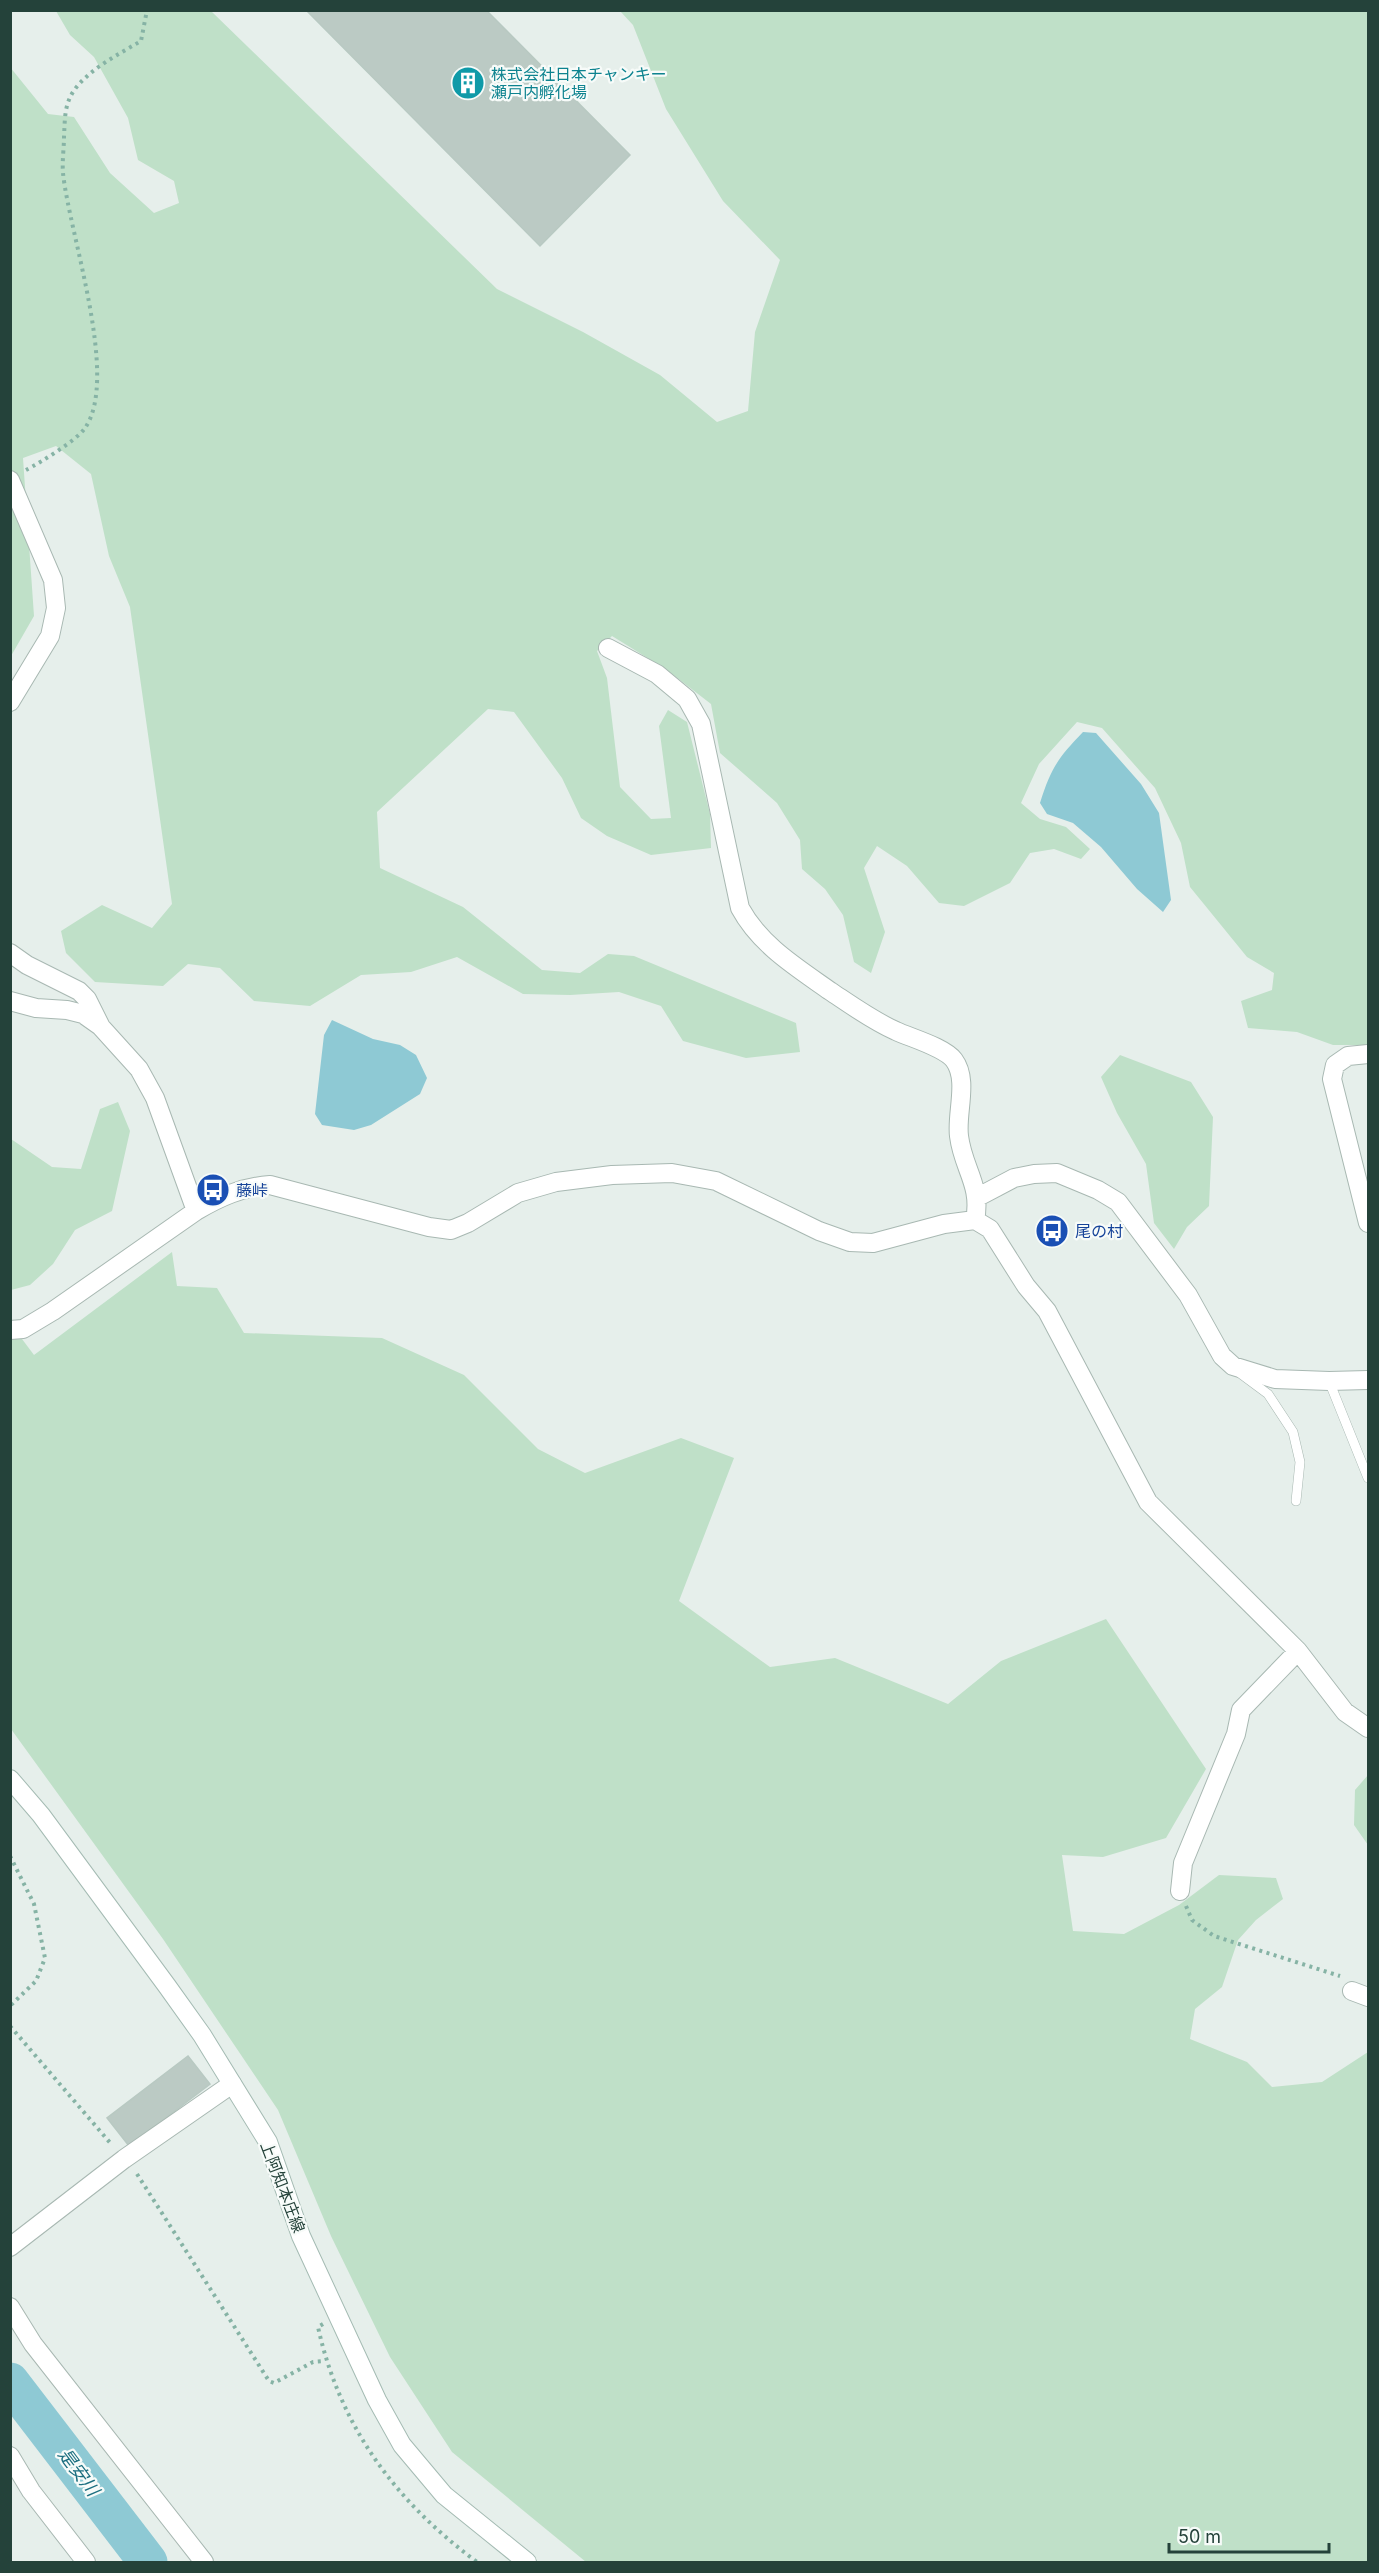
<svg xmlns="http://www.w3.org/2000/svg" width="1379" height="2573" viewBox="0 0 1379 2573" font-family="Inter,'Noto Sans JP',sans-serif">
<rect width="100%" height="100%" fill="#e6efeb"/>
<path fill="#bfe0c8" d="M56 11H211L497 289 583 332 660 375 717 422 748 411 755 332 780 260 723 201 666 109 633 25 620 11H1368V1045H1333L1297 1032 1248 1028 1241 1001 1272 990 1274 973 1247 957 1190 887 1181 843 1155 788 1102 728 1077 722 1039 764 1021 803 1040 819 1066 827 1090 849 1081 859 1054 849 1030 853 1010 883 964 906 939 903 907 866 877 846 864 868 885 932 871 973 854 962 843 915 825 889 802 869 800 840 777 803 720 753 711 704 667 670 612 636 597 651 607 678 620 787 651 819 671 818 659 726 668 710 687 722 710 814 711 848 651 855 607 836 581 818 562 778 514 712 488 709 377 812 380 868 463 907 542 970 580 973 608 954 634 956 796 1023 800 1052 746 1058 683 1041 661 1006 619 992 570 995 523 994 457 957 411 972 361 975 310 1006 254 1001 220 968 188 964 163 986 95 982 66 953 61 931 102 905 152 928 172 904 130 607 109 556 91 474 56 446 23 458 34 616 11 656 10 67 48 114 74 117 110 173 154 213 179 203 174 181 138 160 128 118 94 57 70 35Z
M1120 1055 1191 1082 1213 1117 1209 1206 1187 1227 1174 1249 1154 1223 1146 1164 1117 1113 1101 1077Z
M118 1102 130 1131 112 1211 75 1230 53 1264 30 1285 11 1290V1139L52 1167 81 1169 100 1109Z
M172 1252 177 1286 217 1288 244 1333 382 1338 464 1375 538 1449 585 1473 681 1438 734 1458 679 1601 770 1667 835 1658 948 1704 1001 1661 1106 1619 1206 1769 1166 1838 1103 1857 1062 1855 1073 1931 1124 1934 1179 1905 1219 1875 1276 1878 1283 1899 1256 1920 1238 1940 1222 1987 1195 2009 1190 2039 1247 2062 1272 2087 1322 2082 1368 2052V2562H586L452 2452 390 2357 331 2236 278 2110 163 1939 11 1729 10 1323 34 1355Z
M1368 1775V1845L1354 1825 1355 1790Z"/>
<path fill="#8ec9d4" d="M1083 732 1096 733 1141 784 1159 813 1171 900 1163 912 1137 889 1101 847 1073 823 1047 814 1040 803C1051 768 1058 758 1083 732Z
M332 1020 373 1039 400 1045 416 1055 427 1078 420 1094 371 1125 354 1130 322 1125 315 1114 324 1035Z"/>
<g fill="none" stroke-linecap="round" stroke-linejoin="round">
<path stroke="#8ec9d4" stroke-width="39" d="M10 2382 148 2562"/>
</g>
<path fill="#bbcac4" stroke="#b8c9c2" stroke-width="1.5" d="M306 10H486L630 155 540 246Z
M188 2056 210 2084 129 2146 107 2118Z"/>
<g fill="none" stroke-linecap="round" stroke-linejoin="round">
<defs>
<path id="lane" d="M1241 1374 1268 1394 1293 1432 1300 1462 1296 1501
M1329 1381 1368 1478"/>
<path id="street" d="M10 480 53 580 56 608 50 636 10 702
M608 648 657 674 687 699 701 724 740 908C760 945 796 967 830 991 851 1005 873 1021 896 1031 911 1038 944 1047 954 1060 969 1080 956 1113 959 1136 963 1169 982 1185 975 1220
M10 953 27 965 79 991 87 999 101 1027 139 1069 155 1098 196 1211
M10 1001 36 1008 67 1010 83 1014 100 1026
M1368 1054 1348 1056 1335 1065 1332 1079 1368 1223
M978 1197 1014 1178 1034 1174 1057 1173 1098 1190 1118 1202 1188 1295 1222 1356 1233 1366 1275 1379 1329 1381 1368 1380
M10 1330 23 1329 53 1311 196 1211C220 1197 242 1187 270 1185L429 1227 451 1230 468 1223 518 1193 556 1182 612 1175 672 1173 716 1181 819 1231 850 1242 873 1243 944 1224 975 1220 990 1229 1026 1286 1047 1311 1148 1502 1298 1651 1345 1712 1368 1728
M1180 1891 1183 1863 1236 1734 1241 1710 1298 1651
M1352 1991 1368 1997
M10 2247 124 2159 232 2084
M10 2307 33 2344 204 2562
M10 2456 31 2491 86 2562"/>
<path id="secondary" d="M10 1779 41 1815 167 1986 202 2035 268 2142 301 2236 377 2400 402 2445 444 2495 527 2562"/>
</defs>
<use href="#lane" stroke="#a8b8b2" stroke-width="10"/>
<use href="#street" stroke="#a8b8b2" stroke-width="20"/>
<use href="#secondary" stroke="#a4bbb3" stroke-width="20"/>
<path stroke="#86b3a5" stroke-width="4" stroke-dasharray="3 4.5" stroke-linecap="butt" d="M26 470C41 462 76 441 85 428 120 378 69 233 63 173 62 161 64 148 64 137 65 119 64 104 75 89 91 68 119 54 141 41L147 10
M10 1856 34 1904 45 1958 36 1981 10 2006
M1186 1906 1192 1920 1214 1936 1340 1976
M10 2026 112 2145
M137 2174 269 2381 274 2383 313 2362 325 2361
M323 2324 318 2327C340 2427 396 2502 477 2562"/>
<use href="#lane" stroke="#fff" stroke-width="9"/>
<use href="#street" stroke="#fff" stroke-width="18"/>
<use href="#secondary" stroke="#fff" stroke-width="18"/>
</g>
<defs>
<symbol id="building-disc" viewBox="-11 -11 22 22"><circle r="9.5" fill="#0f9aa8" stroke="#f7fbf9"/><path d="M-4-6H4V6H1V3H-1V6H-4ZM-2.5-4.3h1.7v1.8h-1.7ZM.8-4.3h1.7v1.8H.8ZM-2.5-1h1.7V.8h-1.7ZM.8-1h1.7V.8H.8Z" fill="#fff"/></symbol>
<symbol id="bus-disc" viewBox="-11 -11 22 22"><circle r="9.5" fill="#1a4fb4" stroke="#f7fbf9"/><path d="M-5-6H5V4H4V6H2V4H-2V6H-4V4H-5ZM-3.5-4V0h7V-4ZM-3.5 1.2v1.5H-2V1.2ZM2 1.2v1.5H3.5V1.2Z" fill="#fff"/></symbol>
</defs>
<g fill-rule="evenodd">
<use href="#building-disc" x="449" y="64" width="38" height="38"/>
<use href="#bus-disc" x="194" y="1171" width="38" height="38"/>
<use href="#bus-disc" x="1033" y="1212" width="38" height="38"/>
</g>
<g text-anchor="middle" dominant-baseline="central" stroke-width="4.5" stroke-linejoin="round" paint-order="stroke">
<g font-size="16" fill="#0d838f" stroke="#f7fbf9" text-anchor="start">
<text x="491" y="74">株式会社日本チャンキー<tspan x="491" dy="18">瀬戸内孵化場</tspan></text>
</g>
<g font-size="16" fill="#164399" stroke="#f7fbf9" text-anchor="start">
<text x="236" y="1190">藤峠</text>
<text x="1075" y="1231">尾の村</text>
</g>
<g font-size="16" fill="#24423a" stroke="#f7fbf9">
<text transform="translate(283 2187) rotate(69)">上阿知本庄線</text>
</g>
<g font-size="18" font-style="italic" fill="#1c6f80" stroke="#f7fbf9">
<text transform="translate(79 2472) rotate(53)">是安川</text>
</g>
</g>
<rect width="1379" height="2573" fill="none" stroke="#24423a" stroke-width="24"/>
<path d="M1169 2543v9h160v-9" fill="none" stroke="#24423a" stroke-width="3"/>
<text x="1178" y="2543" font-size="18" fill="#24423a" stroke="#f7fbf9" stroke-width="4.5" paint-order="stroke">50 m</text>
</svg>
